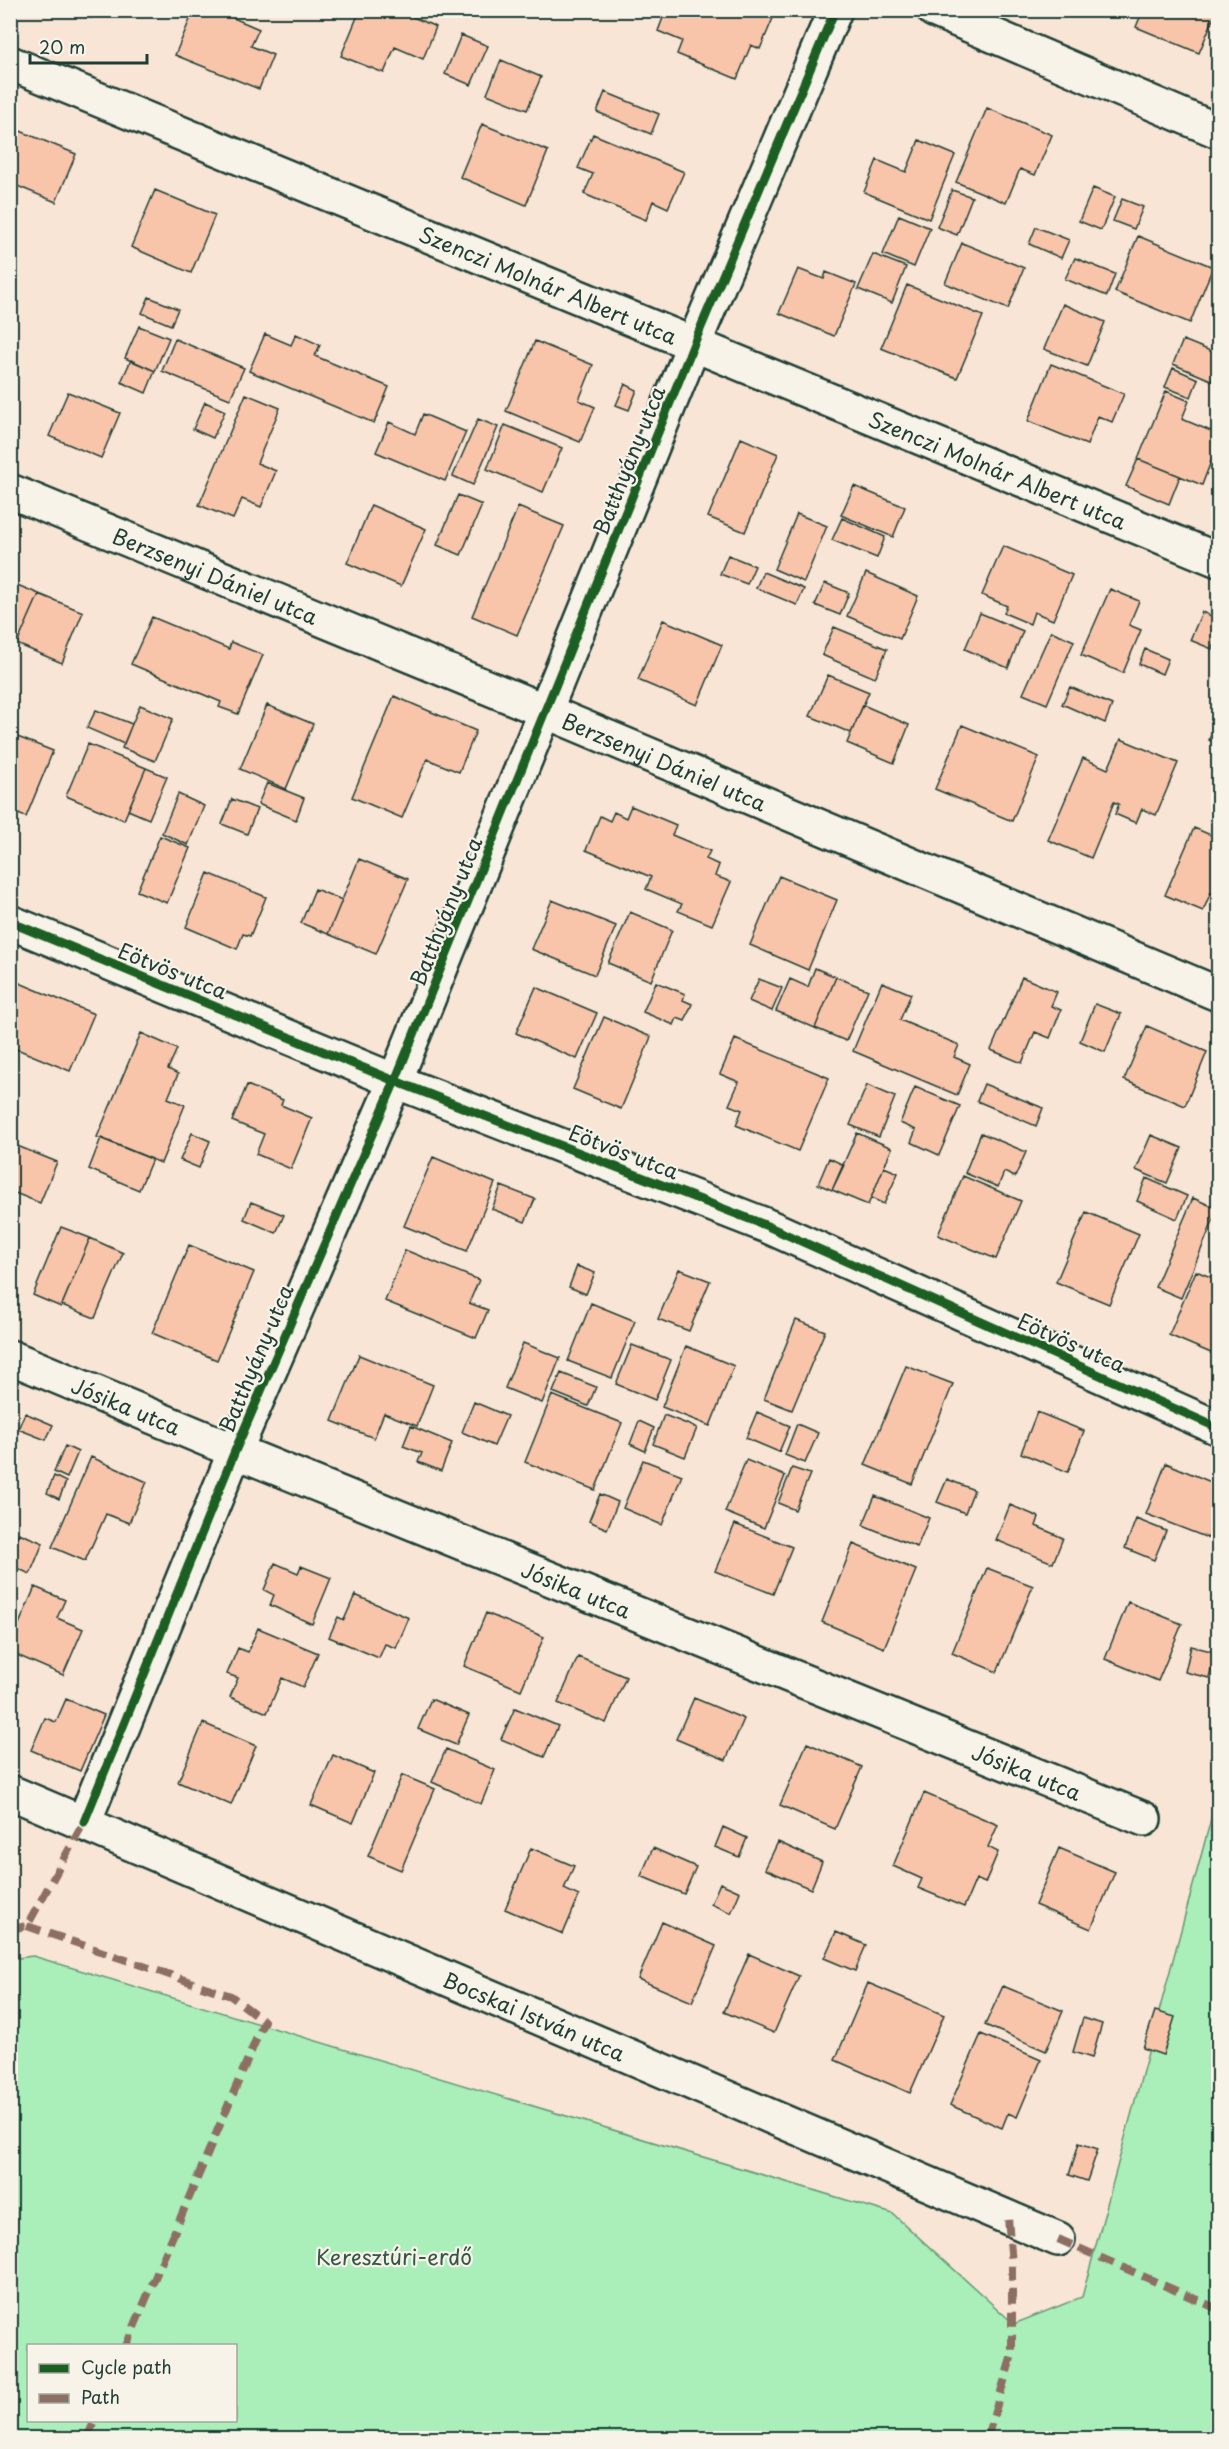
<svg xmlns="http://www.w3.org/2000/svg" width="1229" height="2449" viewBox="0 0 1229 2449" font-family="'Playpen Sans',sans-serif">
<rect width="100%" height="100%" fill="#f8e5d5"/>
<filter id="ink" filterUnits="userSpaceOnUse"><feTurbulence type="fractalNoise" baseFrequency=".0167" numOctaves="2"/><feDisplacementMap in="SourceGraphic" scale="12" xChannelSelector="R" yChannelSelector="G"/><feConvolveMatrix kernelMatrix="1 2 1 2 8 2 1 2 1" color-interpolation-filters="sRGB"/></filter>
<g filter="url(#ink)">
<path fill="#aaeeb9" stroke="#649676" stroke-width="1.5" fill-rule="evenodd" d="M1218 1793V2438H11L10 1959 33 1956 893 2214 1014 2324 1082 2297ZM28 2346H236V2420H28Z"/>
<path fill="#f9c5aa" stroke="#1f3d34" stroke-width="1.5" d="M72 10H94L91 18Z
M194 10H215L259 29 251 46 273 55 259 89 175 55Z
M360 10H397L436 27 423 59 395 47 384 73 341 56Z
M666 10H683L690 13 691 10 776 11 760 49 751 45 737 79 677 54 682 41 658 31Z
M1143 10H1217L1199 53 1136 27Z
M461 35 488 46 471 85 445 74Z
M501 60 541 77 527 110 487 94Z
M605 92 659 114 651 134 597 112Z
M987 108 1052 135 1035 175 1020 169 1006 203 956 182Z
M482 124 548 151 526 205 460 177Z
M13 128 76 154 56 202 10 183V133Z
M593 134 684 172 668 208 653 201 646 220 584 194 593 174 578 168Z
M919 140 955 155 929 219 864 192 877 160 906 172Z
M1093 188 1115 197 1101 230 1079 221Z
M155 190 215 215 191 273 131 247Z
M952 190 972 197 957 235 937 227Z
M1122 199 1143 207 1134 229 1113 221Z
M899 215 930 228 914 267 883 254Z
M1036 227 1069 240 1061 258 1029 244Z
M1138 236 1213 267 1190 323 1115 292Z
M962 243 1024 268 1008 309 945 283Z
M873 254 906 267 892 303 858 289Z
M1075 258 1115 274 1107 296 1065 279Z
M798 269 824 279 826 272 856 284 834 336 779 313Z
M907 285 983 316 957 378 881 348Z
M149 297 178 309 171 325 142 313Z
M1063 304 1105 322 1087 366 1044 349Z
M139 326 169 338 155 371 125 358Z
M265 334 291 345 296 334 320 345 315 356 389 387 374 423 249 371Z
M175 339 244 368 230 399 162 371Z
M1183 340 1218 354V383L1173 364Z
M535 341 593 365 579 400 595 407 580 442 506 411Z
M131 360 155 371 146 393 121 382Z
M1051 364 1124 394 1112 422 1098 416 1087 445 1028 421Z
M1173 368 1198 379 1191 397 1165 387Z
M625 384 637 390 629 410 616 405Z
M1166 391 1189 401 1182 419 1218 434V443L1202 485 1138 459Z
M68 392 120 413 101 458 49 436Z
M246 394 280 408 257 463 276 471 261 507 242 499 233 519 199 505Z
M205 402 225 411 213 438 193 429Z
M423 414 466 432 445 481 376 452 389 422 415 434Z
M478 419 498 427 473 485 453 476Z
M505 425 562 448 543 492 487 469Z
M741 438 778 454 745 532 708 517Z
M1138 459 1180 476 1169 504 1126 486Z
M854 486 905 507 893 537 841 515Z
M458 495 482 505 461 555 437 545Z
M371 505 426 529 401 586 347 563Z
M518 507 564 526 517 635 472 616Z
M797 514 827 526 804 582 774 569Z
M842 518 885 537 877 558 832 540Z
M1003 546 1072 575 1053 620 1034 612 1030 624 1004 613 1007 606 982 595Z
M728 555 755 566 747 584 720 574Z
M763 572 804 589 797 605 756 588Z
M866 573 918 596 900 639 847 616Z
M10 582 39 594 17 644 10 641Z
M825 583 849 593 840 615 815 605Z
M1110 589 1139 601 1129 625 1141 630 1123 673 1081 655Z
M39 594 83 612 62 663 17 644Z
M1202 612 1218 619V632L1212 649 1190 640Z
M980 613 1023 631 1008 668 965 649Z
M152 617 229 649 231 642 263 655 238 714 219 707 221 702 131 664Z
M663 620 722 645 697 705 638 680Z
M834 627 887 649 875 678 822 655Z
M1051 631 1074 641 1047 704 1023 694Z
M1145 649 1168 659 1162 674 1139 664Z
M828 675 869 692 851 733 810 716Z
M1070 687 1112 705 1105 723 1062 704Z
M394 696 476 731 459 772 427 759 402 818 352 797Z
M140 705 173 719 155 761 122 748Z
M267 705 313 724 286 789 240 769Z
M863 705 909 725 894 763 847 743Z
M96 710 132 724 124 744 87 728Z
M1218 716V744L1209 740Z
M962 725 1039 757 1012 821 935 789Z
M10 734 53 751 26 817 10 811Z
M1121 739 1178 763 1156 815 1142 809 1136 823 1115 814 1119 804 1114 802 1091 858 1048 840 1083 758 1108 769Z
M88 744 146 768 124 820 66 796Z
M146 768 167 777 149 819 128 810Z
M267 783 304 798 296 820 258 804Z
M178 794 204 806 188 845 162 833Z
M232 799 257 809 247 834 222 824Z
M631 806 676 825 672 835 710 851 706 859 719 865 715 876 731 882 712 925 678 911 682 904 646 889 651 877 586 850 600 816 610 821 614 812 626 818Z
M1194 828 1218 838V895L1211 892 1203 911 1165 895Z
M160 836 190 848 167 903 137 891Z
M359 859 408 879 376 954 328 934Z
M208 873 266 897 250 936 243 934 237 949 186 927Z
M779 876 837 900 808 970 750 945Z
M315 889 342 900 328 934 301 923Z
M552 900 616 926 595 975 531 949Z
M630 912 672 930 651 981 608 963Z
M815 968 836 977 815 1028 776 1011 790 979 808 987Z
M836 977 868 990 846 1041 815 1028Z
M1022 977 1057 992 1051 1006 1061 1010 1050 1038 1035 1032 1022 1063 991 1050Z
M10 979 94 1014 70 1071 17 1049 10 1065Z
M759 979 782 988 772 1011 749 1001Z
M656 982 685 994 683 1000 692 1004 685 1021 677 1018 674 1025 643 1012Z
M882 982 911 994 900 1020 959 1045 954 1057 970 1064 957 1095 853 1051Z
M536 987 597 1013 577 1059 516 1033Z
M1095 1004 1121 1014 1105 1052 1080 1041Z
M604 1017 651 1037 621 1109 573 1089Z
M1147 1026 1207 1052 1185 1106 1124 1080Z
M141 1033 177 1049 168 1069 178 1074 168 1098 185 1105 161 1163 97 1137Z
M735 1039 829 1078 798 1151 736 1125 742 1110 729 1105 739 1082 720 1074Z
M984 1084 1043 1108 1036 1126 977 1101Z
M247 1085 283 1100 281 1105 312 1118 291 1169 256 1154 264 1134 232 1121Z
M867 1085 895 1097 879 1137 850 1125Z
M915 1087 960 1106 939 1155 911 1142 916 1130 900 1123Z
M192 1133 210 1141 199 1168 180 1160Z
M857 1133 892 1148 868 1205 832 1190Z
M981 1133 1026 1152 1015 1177 1004 1172 998 1187 965 1173Z
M1151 1135 1182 1148 1167 1183 1136 1170Z
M101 1138 152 1159 139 1190 89 1169Z
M10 1143 57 1162 40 1203 10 1191Z
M433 1157 495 1183 467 1251 404 1226Z
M829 1158 844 1165 832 1190 818 1184Z
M884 1167 898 1173 884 1204 871 1198Z
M963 1176 1021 1201 996 1259 938 1235Z
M1146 1178 1187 1196 1177 1219 1137 1201Z
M501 1186 535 1199 525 1222 492 1209Z
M1193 1198 1218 1209 1181 1298 1155 1287Z
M251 1202 284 1215 276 1233 244 1219Z
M1086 1212 1139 1234 1109 1304 1056 1282Z
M61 1227 90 1238 61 1307 33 1295Z
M90 1238 123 1253 95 1318 62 1305Z
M189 1245 254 1272 217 1360 152 1333Z
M405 1250 479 1280 469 1303 488 1310 476 1338 385 1301Z
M577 1266 595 1273 586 1294 569 1287Z
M679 1269 710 1281 689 1331 658 1319Z
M1196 1271 1218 1280V1356L1169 1335Z
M591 1303 635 1321 612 1378 568 1361Z
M796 1320 825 1331 792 1410 764 1399Z
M523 1343 560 1358 542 1403 505 1388Z
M632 1345 671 1360 655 1400 616 1384Z
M686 1346 734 1366 710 1426 662 1407Z
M359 1355 433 1385 417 1426 384 1413 374 1438 332 1421Z
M906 1366 953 1384 912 1484 865 1465Z
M561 1373 596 1387 588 1406 553 1392Z
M552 1395 622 1423 595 1490 525 1462Z
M474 1402 507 1416 494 1446 462 1432Z
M757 1412 790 1426 779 1452 746 1438Z
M1037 1412 1084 1431 1068 1472 1021 1453Z
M25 1413 53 1425 46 1440 18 1429Z
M664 1415 697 1428 685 1457 653 1444Z
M639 1421 654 1428 645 1451 630 1444Z
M797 1424 818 1433 805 1463 785 1455Z
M411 1426 452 1443 441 1471 418 1462 422 1453 403 1446Z
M65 1446 78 1452 67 1478 54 1472Z
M91 1457 147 1482 129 1523 106 1514 85 1561 52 1547Z
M643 1460 682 1475 662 1525 623 1508Z
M746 1460 785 1476 764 1528 725 1512Z
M1166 1463 1218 1485V1513L1208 1538 1146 1514Z
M792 1468 810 1474 795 1510 778 1503Z
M54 1476 66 1482 59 1499 47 1493Z
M947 1479 974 1490 965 1513 937 1502Z
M600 1494 618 1502 607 1529 589 1521Z
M875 1496 929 1518 917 1547 863 1525Z
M1010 1505 1039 1517 1036 1526 1063 1538 1053 1563 996 1540Z
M1136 1519 1166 1531 1154 1560 1125 1548Z
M735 1524 792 1547 773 1594 715 1571Z
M19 1533 43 1543 30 1574 10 1565V1552Z
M853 1544 916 1570 884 1648 822 1622Z
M275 1563 298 1573 301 1566 331 1578 312 1624 270 1605 274 1595 264 1590Z
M987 1568 1033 1586 997 1672 952 1653Z
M35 1587 65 1600 57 1618 83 1629 63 1675 10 1652V1645Z
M355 1595 409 1618 396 1648 385 1644 379 1658 329 1637 338 1617 344 1620Z
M1128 1602 1182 1624 1158 1681 1105 1659Z
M486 1613 544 1637 521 1690 464 1666Z
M258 1628 318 1653 303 1687 282 1678 267 1713 230 1697 238 1678 227 1674 238 1648 248 1652Z
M1191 1646 1215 1652 1209 1678 1185 1672Z
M578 1657 626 1677 606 1723 558 1703Z
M694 1698 744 1719 726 1760 676 1739Z
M66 1699 104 1715 80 1771 31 1750 45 1718 56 1722Z
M431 1699 469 1715 456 1745 418 1729Z
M515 1708 558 1726 544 1757 501 1739Z
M203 1723 256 1746 231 1805 178 1782Z
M807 1743 862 1767 835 1829 780 1805Z
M446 1749 495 1770 481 1804 432 1782Z
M333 1755 374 1773 353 1823 311 1805Z
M402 1775 435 1789 401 1870 368 1856Z
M924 1793 998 1825 988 1847 998 1852 985 1883 976 1879 964 1907 918 1888 922 1879 893 1866Z
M723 1827 747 1838 739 1857 715 1847Z
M778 1842 822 1862 811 1889 765 1869Z
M531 1848 574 1866 564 1889 579 1896 563 1934 505 1909Z
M653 1848 696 1867 684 1894 641 1876Z
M1059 1848 1115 1872 1091 1929 1035 1905Z
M720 1883 740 1892 731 1913 711 1904Z
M662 1922 716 1946 692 2002 638 1979Z
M836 1932 866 1945 855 1971 824 1958Z
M749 1954 799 1976 774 2033 724 2012Z
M868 1983 944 2015 910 2093 835 2060Z
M1003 1986 1063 2011 1046 2051 985 2025Z
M1155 2011 1175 2017 1163 2055 1143 2048Z
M1083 2018 1102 2024 1092 2058 1073 2052Z
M981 2034 1041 2060 1017 2117 1008 2113 1002 2128 950 2105Z
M1079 2143 1098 2149 1087 2181 1069 2175Z"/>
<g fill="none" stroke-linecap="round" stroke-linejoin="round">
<defs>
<g id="minor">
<path d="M934 10 1218 131"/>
<path id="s1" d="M10 63 1218 560"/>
<path id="s2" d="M10 491 545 711 1218 994"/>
<path d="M10 922 395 1081 765 1225 1218 1428"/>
<path id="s3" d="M10 1357 235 1451 1144 1819"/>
<path id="s4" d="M10 1792 1058 2239"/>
<path d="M84 1822 235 1451 395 1081 693 346 835 10"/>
</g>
</defs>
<use href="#minor" stroke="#1f3d34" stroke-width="38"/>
<use href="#minor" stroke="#f7f3e8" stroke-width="33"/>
<path stroke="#8d6e63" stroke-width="8" stroke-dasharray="15 8" stroke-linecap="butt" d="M27 1926 231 1996 264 2021 126 2346
M10 1929 27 1926 84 1822
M1058 2239 1218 2309
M87 2438 95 2420
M987 2438 1012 2355V2264L1008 2218"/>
<defs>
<path id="cycleway" d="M10 922 395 1081 765 1225 1218 1428
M84 1822 235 1451 395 1081 693 346 835 10"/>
</defs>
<use href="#cycleway" stroke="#f7f3e8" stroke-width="13"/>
<use href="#cycleway" stroke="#1b5e20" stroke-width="9"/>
</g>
</g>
<g text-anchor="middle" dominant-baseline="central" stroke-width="4.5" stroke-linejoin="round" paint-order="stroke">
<g font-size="21" fill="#1f3d34" stroke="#f7f3e8">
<text stroke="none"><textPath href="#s1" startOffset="582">Szenczi Molnár Albert utca</textPath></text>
<text transform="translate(628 460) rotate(-68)">Batthyány utca</text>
<text stroke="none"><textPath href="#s1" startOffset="1068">Szenczi Molnár Albert utca</textPath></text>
<text stroke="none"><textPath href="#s2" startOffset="222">Berzsenyi Dániel utca</textPath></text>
<text stroke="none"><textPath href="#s2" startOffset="708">Berzsenyi Dániel utca</textPath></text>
<text transform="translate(445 911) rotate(-68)">Batthyány utca</text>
<text transform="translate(173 970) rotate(22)">Eötvös utca</text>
<text transform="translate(624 1151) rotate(21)">Eötvös utca</text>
<text transform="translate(1072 1342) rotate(24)">Eötvös utca</text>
<text transform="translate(255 1358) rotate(-67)">Batthyány utca</text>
<text stroke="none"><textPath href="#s3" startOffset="126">Jósika utca</textPath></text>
<text stroke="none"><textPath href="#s3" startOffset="612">Jósika utca</textPath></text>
<text stroke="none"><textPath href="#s3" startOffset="1098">Jósika utca</textPath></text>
<text stroke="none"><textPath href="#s4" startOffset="570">Bocskai István utca</textPath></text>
</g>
<g font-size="21" fill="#345848" stroke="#f7f3e8">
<text x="394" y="2256">Keresztúri-erdő</text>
</g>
</g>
<rect width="1229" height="2449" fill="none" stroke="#f7f3e8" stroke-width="36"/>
<rect x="18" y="18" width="1193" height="2413" fill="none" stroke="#1f3d34" stroke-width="2" filter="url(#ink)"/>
<rect x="27" y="2344" width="210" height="78" fill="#f7f3e8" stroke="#a1aaa0" stroke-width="1.5"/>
<rect x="39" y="2364" width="30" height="9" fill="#1b5e20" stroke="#a1aaa0" stroke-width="1.5"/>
<text x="81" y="2374" font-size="18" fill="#1f3d34">Cycle path</text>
<rect x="39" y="2394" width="30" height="9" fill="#8d6e63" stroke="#a1aaa0" stroke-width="1.5"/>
<text x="81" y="2404" font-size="18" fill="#1f3d34">Path</text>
<path d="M30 54v9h117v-9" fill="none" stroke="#1f3d34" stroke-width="3"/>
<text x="39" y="54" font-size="18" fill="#1f3d34" stroke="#f7f3e8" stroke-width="4.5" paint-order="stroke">20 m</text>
</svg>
